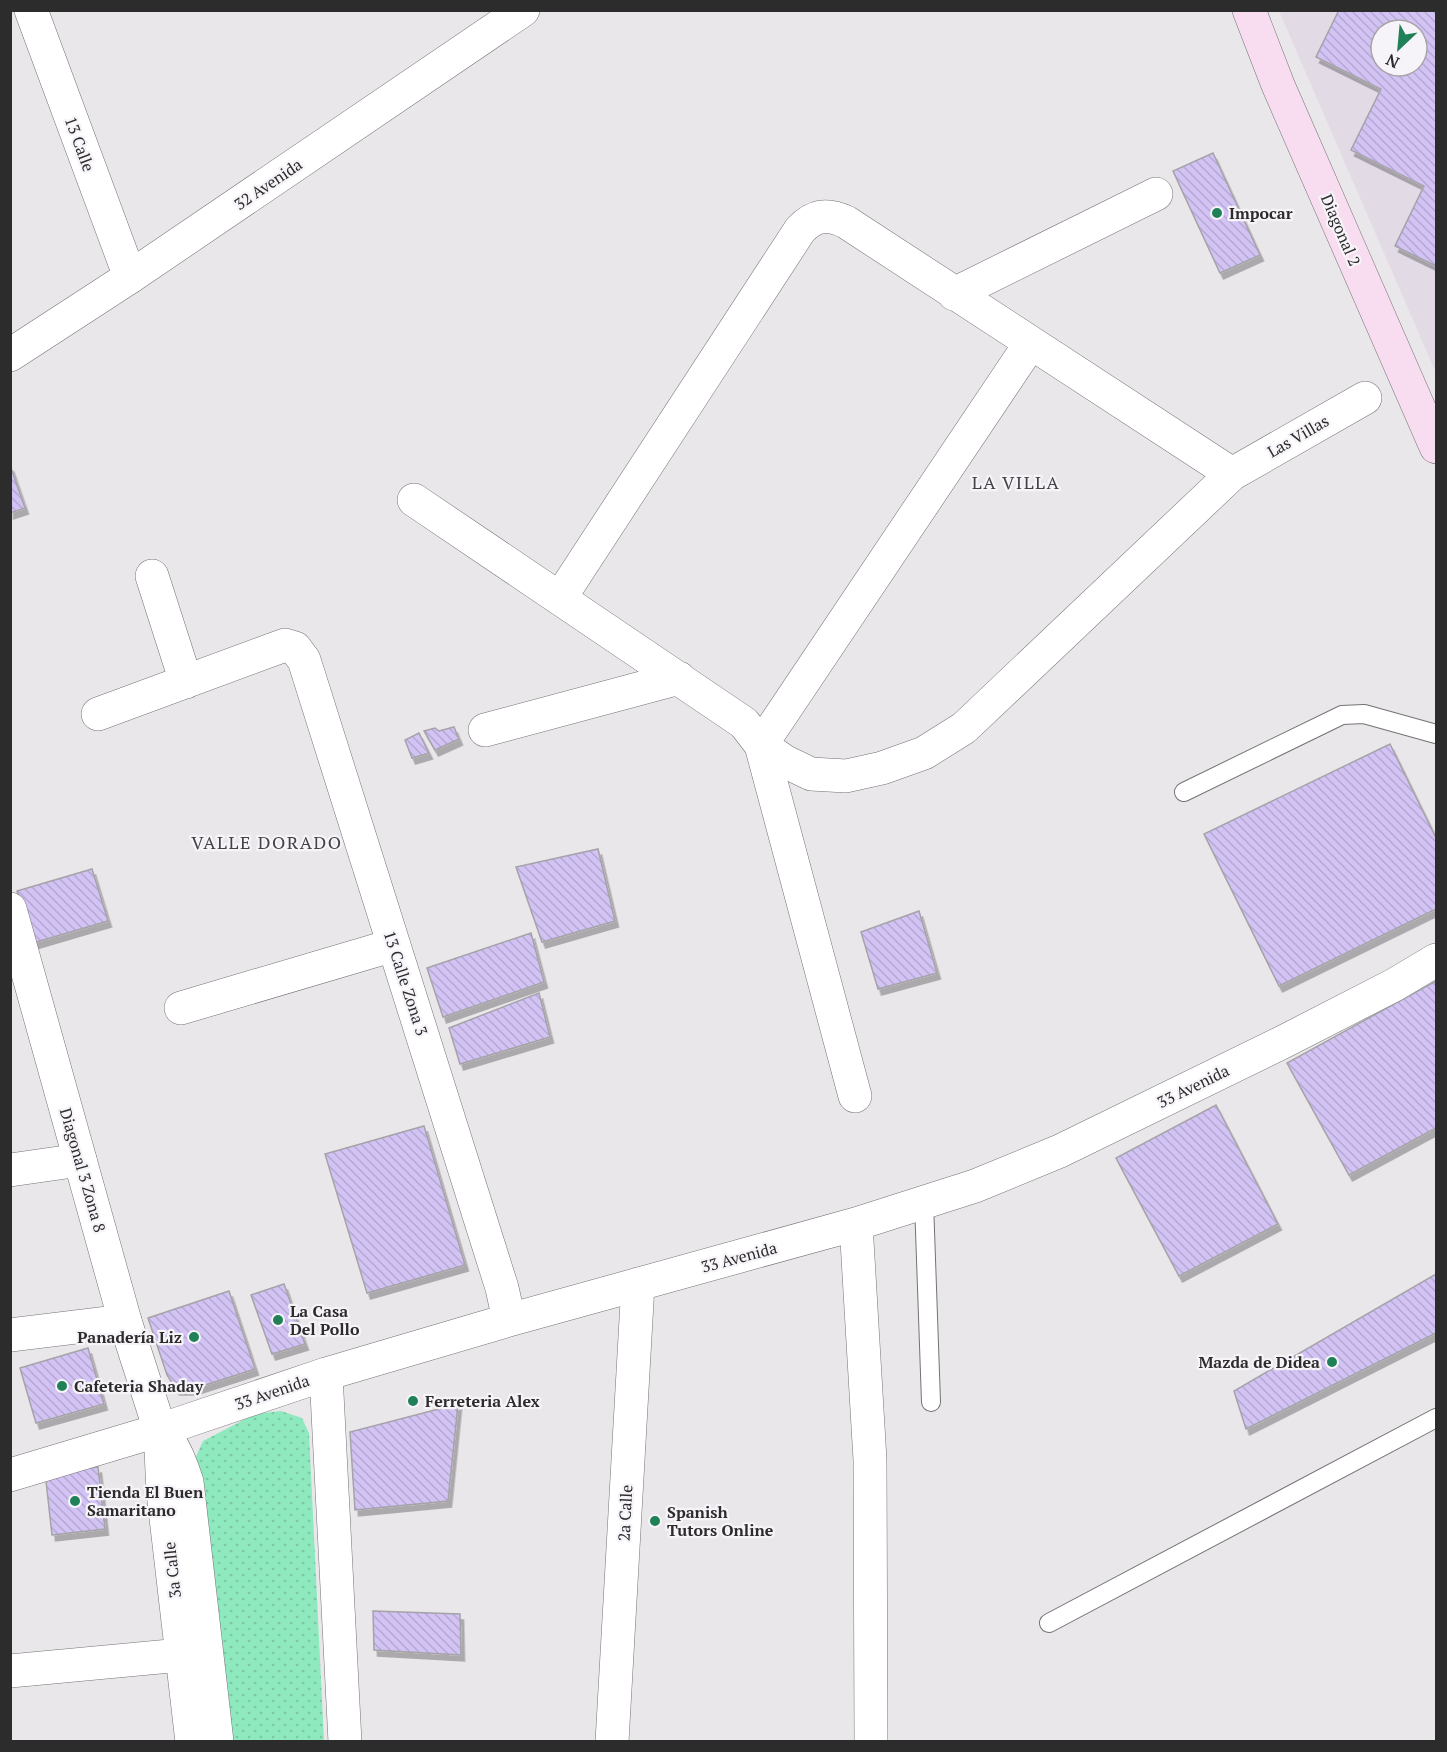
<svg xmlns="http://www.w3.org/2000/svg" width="1447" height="1752" viewBox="0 0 1447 1752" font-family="'PT Serif',serif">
<defs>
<pattern id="park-dots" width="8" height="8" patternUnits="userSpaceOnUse" patternTransform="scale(1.5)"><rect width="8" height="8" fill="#8fe9be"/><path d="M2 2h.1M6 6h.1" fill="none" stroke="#7cc8a4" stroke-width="1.8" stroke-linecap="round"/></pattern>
<pattern id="building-back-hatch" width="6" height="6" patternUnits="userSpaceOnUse" patternTransform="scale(1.5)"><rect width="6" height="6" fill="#d3c3f5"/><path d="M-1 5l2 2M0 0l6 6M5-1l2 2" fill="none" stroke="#b5a8d2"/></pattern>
<filter id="shadow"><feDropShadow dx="3.5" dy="6" stdDeviation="0" flood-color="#0004"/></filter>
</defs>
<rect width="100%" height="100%" fill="#eae7eb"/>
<path fill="#e2dae5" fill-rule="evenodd" d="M1279 11H1436V373ZM1381 30H1417V66H1381Z"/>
<path fill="url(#park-dots)" d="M281 1411 302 1418 309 1433 324 1741H223L190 1470 203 1441 255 1414Z"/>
<path fill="url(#building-back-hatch)" stroke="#a4a3a8" stroke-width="1.5" fill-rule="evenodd" filter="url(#shadow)" d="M1339 10H1436V266L1395 246 1424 186 1351 150 1381 89 1316 57ZM1381 30H1417V66H1381Z
M1213 153 1260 255 1220 273 1173 171Z
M10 465 25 508 10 513Z
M454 727 459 739 435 750 424 731 435 728 439 731Z
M419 733 429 753 412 758 405 740Z
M1390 744 1436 838V909L1279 986 1204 834Z
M598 849 615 921 542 942 516 867Z
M92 869 108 921 33 943 17 891Z
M919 911 937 973 878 989 861 932Z
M531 933 544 982 443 1017 427 968Z
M1436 981V1128L1349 1175 1287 1063Z
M539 993 550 1037 460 1064 449 1028Z
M1216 1105 1278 1224 1179 1276 1116 1158Z
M424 1126 465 1265 367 1293 325 1154Z
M1436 1274V1333L1246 1429 1234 1391Z
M284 1284 305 1344 272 1354 251 1295Z
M229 1291 255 1369 193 1389H176L167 1375 148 1318Z
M88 1348 104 1404 36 1423 20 1368Z
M458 1404 448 1501 355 1510 350 1432Z
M98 1467 105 1529 52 1535 45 1472Z
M373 1611 460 1614 461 1655 374 1650Z"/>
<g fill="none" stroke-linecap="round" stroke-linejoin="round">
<defs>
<path id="service" d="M1184 792 1342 715 1364 714 1436 734
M924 1202 931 1402
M1049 1623 1436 1418"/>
<path id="minor" d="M31 10 130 277
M954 294 1156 194
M414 500 744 723 761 745 784 761 811 774 846 776 882 768 924 753 964 728 1232 474 1365 398
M152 576 186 682
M560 598 800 230C814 215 827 213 846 222L1232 474
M98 714 285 645 295 648 304 660 502 1288 509 1320
M485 730 679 678
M181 1008 394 945
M855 1096 761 745 1030 344
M10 1170 80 1160
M856 1224 870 1460 871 1742
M10 1335 125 1321
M326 1374 345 1742
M10 1475 160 1430 326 1374 509 1320 856 1224 975 1186 1060 1151 1285 1041 1394 985 1436 960
M10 1671 181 1655
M612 1742 638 1284"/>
<path id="tertiary" d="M10 355 130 277 523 10
M10 909 125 1321 160 1430 163 1492 192 1742
M167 1438C177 1452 182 1466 187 1482L217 1742"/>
<path id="secondary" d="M1249 10 1278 85 1436 447"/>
</defs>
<use href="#service" stroke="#757276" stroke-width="20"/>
<use href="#minor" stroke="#757276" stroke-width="34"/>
<use href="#tertiary" stroke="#757276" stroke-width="34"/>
<use href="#secondary" stroke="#757276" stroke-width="34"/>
<use href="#service" stroke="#fff" stroke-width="18"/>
<use href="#minor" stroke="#fff" stroke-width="33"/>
<use href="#tertiary" stroke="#fff" stroke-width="33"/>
<use href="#secondary" stroke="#f8dcef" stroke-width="33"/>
</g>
<g fill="#208058" stroke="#f7f4f9" stroke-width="2">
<circle cx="1217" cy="213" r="6"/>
<circle cx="278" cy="1320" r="6"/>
<circle cx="194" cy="1337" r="6"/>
<circle cx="1332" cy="1362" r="6"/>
<circle cx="62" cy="1386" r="6"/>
<circle cx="413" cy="1401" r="6"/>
<circle cx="75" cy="1501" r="6"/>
<circle cx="655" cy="1521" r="6"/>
</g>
<g text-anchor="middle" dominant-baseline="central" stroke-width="4.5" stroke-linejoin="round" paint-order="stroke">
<g font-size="16" fill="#2d2c2d" stroke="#f7f4f9">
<text transform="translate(80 144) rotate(70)">13 Calle</text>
<text transform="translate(268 184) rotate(-34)">32 Avenida</text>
<text transform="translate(1341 230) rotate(67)">Diagonal 2</text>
<text transform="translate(1298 436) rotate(-30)">Las Villas</text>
<text transform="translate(406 983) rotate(72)">13 Calle Zona 3</text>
<text transform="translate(1193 1086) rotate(-26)">33 Avenida</text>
<text transform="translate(83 1170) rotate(74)">Diagonal 3 Zona 8</text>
<text transform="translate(739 1257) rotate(-15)">33 Avenida</text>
<text transform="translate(272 1392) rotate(-19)">33 Avenida</text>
<text transform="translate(625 1513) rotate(-87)">2a Calle</text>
<text transform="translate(172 1570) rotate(-96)">3a Calle</text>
</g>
<g font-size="16" font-weight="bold" fill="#2d2c2d" stroke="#f7f4f9" text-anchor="start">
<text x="1229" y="213">Impocar</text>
<text x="290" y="1311">La Casa<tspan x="290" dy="18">Del Pollo</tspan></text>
<text x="182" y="1337" text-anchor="end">Panadería Liz</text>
<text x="1320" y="1362" text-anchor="end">Mazda de Didea</text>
<text x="74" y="1386">Cafeteria Shaday</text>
<text x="425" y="1401">Ferreteria Alex</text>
<text x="87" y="1492">Tienda El Buen<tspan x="87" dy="18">Samaritano</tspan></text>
<text x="667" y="1512">Spanish<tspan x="667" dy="18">Tutors Online</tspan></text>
</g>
<g font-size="18" letter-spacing="1.5" fill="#454246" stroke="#f7f4f9">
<text x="1016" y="482">LA VILLA</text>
<text x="267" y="842">VALLE DORADO</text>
</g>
</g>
<rect width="1447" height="1752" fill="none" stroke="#2d2c2d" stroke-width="24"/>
<g transform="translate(1399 48) rotate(206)"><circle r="28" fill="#f7f4f9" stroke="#a6a4a7" stroke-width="1.5"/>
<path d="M0-4.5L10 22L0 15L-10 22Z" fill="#208058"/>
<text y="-9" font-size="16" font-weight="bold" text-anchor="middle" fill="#2d2c2d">N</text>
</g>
</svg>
